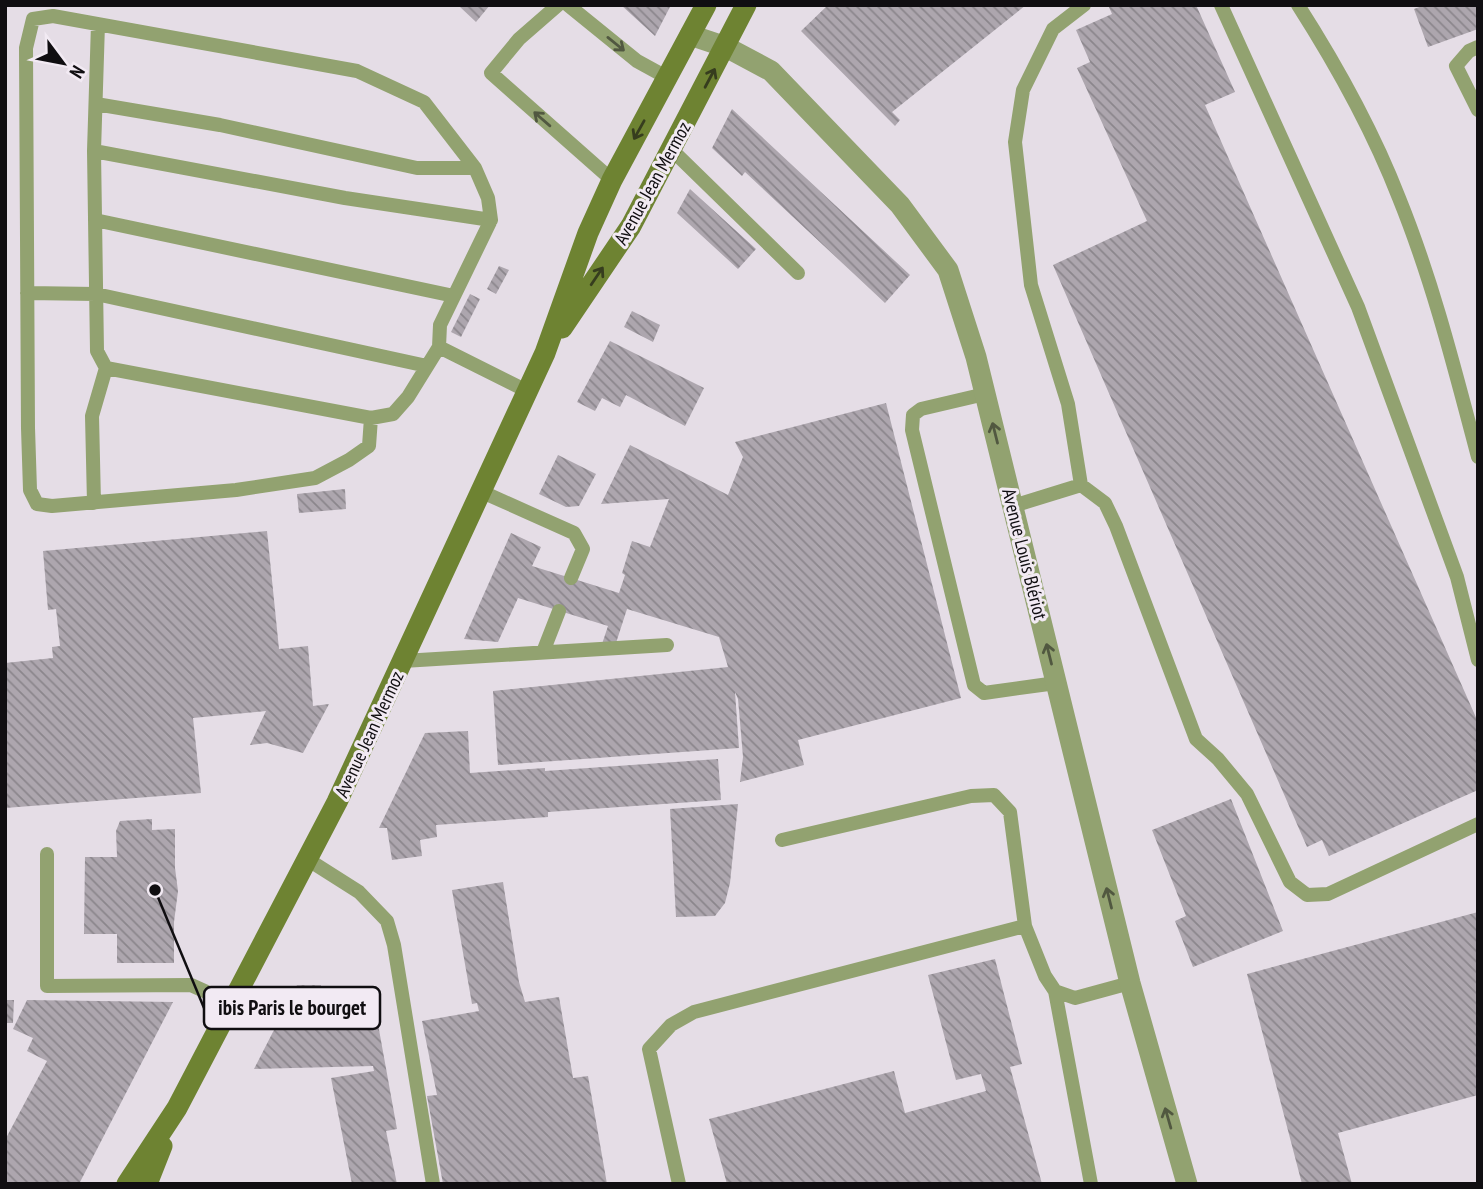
<svg xmlns="http://www.w3.org/2000/svg" width="1483" height="1189" viewBox="0 0 1483 1189" font-family="'PT Sans Narrow',sans-serif">
<defs>
<pattern id="building-back-hatch" width="6" height="6" patternUnits="userSpaceOnUse" patternTransform="scale(1.75)"><rect width="6" height="6" fill="#ada6ae"/><path d="M-1 5l2 2M0 0l6 6M5-1l2 2" fill="none" stroke="#8b868c"/></pattern>
</defs>
<rect width="100%" height="100%" fill="#e5dde6"/>
<path fill="url(#building-back-hatch)" d="M458 5H490L476 22Z
M621 5H671L655 36Z
M828 5H1026L892 112 900 120 895 126 801 31Z
M1108 5H1196L1235 92 1205 105 1478 722V790L1329 856 1322 840 1307 847 1053 265 1147 221 1077 68 1090 62 1076 30 1112 14Z
M1425 5H1478V29L1428 47 1414 9Z
M732 109 910 275 885 303 745 172 742 176 712 148Z
M690 189 756 249 738 269 677 213Z
M499 266 509 270 496 294 487 289Z
M470 294 480 299 461 337 451 332Z
M632 311 660 325 653 342 624 327Z
M610 341 704 388 685 426 626 395 620 407 602 398 595 411 577 402Z
M886 403 961 698 798 740 804 765 740 782 743 757 738 699 735 692 739 748 498 765 493 691 728 667 719 637 627 609 616 643 602 644 608 626 518 598 498 642 464 639 511 533 541 547 532 566 619 593 625 575 622 573 632 541 650 547 669 499 601 504 630 445 728 495 743 457 735 442Z
M558 455 596 474 579 506 566 507 539 494Z
M345 489 346 509 299 513 297 494Z
M267 531 279 649 308 646 313 706 329 704 303 753 267 743 250 745 266 711 193 718 201 793 5 808V663L53 658 52 647 60 646 56 609 48 610 43 551Z
M468 731 470 773 545 768V771L718 759 721 800 548 812V817L436 825 437 837 420 840 422 856 392 860 387 828H379L425 733Z
M1231 799 1283 931 1193 967 1175 921 1186 916 1152 830Z
M738 804 730 883 725 903 715 916 676 917 670 809Z
M152 819V830L175 829V868L178 891 174 922V963H117V934H84L85 857H117L116 831 120 821Z
M503 882 519 982 525 1002 559 997 573 1078 588 1076 607 1184H443L427 1096 437 1095 422 1021 479 1011 477 1003 472 1004 452 890Z
M1478 912V1095L1338 1133 1352 1184H1302L1247 974Z
M995 959 1022 1064 1010 1067 1042 1184H727L709 1119 894 1071 905 1113 986 1091 981 1074 956 1080 928 975Z
M297 985H321V1002H374L397 1129 386 1131 397 1184H352L331 1078 374 1071 373 1066 254 1069Z
M5 1000H14L13 1023H5Z
M27 1000 173 1002 79 1184H5V1140L47 1061 27 1051 33 1038 13 1029Z"/>
<g fill="none" stroke-linecap="round" stroke-linejoin="round">
<path stroke="#92a270" stroke-width="14" d="M558 5 519 39 491 73 612 180
M568 5 637 61 668 78
M1084 5 1053 29 1023 90 1015 142 1031 285 1068 404 1081 485 1105 503 1116 526 1196 739 1218 759 1247 794 1290 882 1307 895 1328 894 1478 824
M1221 5 1358 307 1457 577 1478 660
M1298 5C1337 66 1373 131 1399 198 1433 282 1455 370 1478 457
M98 24 94 151 97 351 106 368 371 418 393 414 408 397 439 347
M1478 47 1469 51 1456 66 1478 110
M96 104 220 125 417 168H475
M672 150 798 273
M94 151 345 198 491 220
M95 220 454 296
M27 293 96 294 427 366
M985 394 921 409 913 415 912 430 974 685 984 693 1056 683
M371 418 369 446 349 460 315 478 236 490 52 506 37 504 30 490 28 428 26 48 33 19 53 16 357 71 424 102 475 168 488 198 491 220 440 325 439 347 527 391
M480 491 574 533 583 549 571 578
M94 503 92 416 106 368
M1013 506 1081 485
M543 652 559 611
M403 661 667 645
M782 840 971 796 994 795 1010 812 1025 926 1045 976 1055 991 1075 998 1130 983
M47 854V986L191 985 231 1003
M307 859 359 892 387 921 394 945 433 1184
M1055 991 1091 1184
M679 1184 649 1049 671 1025 694 1012 1025 926"/>
<path stroke="#92a270" stroke-width="21" d="M690 35 726 47 771 71 900 205 948 270 976 357 1130 983 1187 1184"/>
<path stroke="#6e8332" stroke-width="21" d="M562 328 631 226 746 5
M127 1184 177 1108 337 802 545 353 588 233 612 180 706 5
M147 1184 162 1146"/>
</g>
<defs><path id="oneway-shaft" d="M-6 0H5M1.5-3L5.5 0L1.5 3" fill="none" stroke-width="1.6" stroke-linecap="round" stroke-linejoin="round" transform="scale(1.75)"/></defs>
<g stroke="#515840">
<use href="#oneway-shaft" transform="translate(616 44) rotate(39)"/>
<use href="#oneway-shaft" transform="translate(542 119) rotate(-139)"/>
<use href="#oneway-shaft" transform="translate(995 433) rotate(-104)"/>
<use href="#oneway-shaft" transform="translate(1049 654) rotate(-104)"/>
<use href="#oneway-shaft" transform="translate(1109 898) rotate(-104)"/>
<use href="#oneway-shaft" transform="translate(1168 1118) rotate(-106)"/>
</g>
<g stroke="#363d1e">
<use href="#oneway-shaft" transform="translate(710 78) rotate(-62)"/>
<use href="#oneway-shaft" transform="translate(639 130) rotate(119)"/>
<use href="#oneway-shaft" transform="translate(597 276) rotate(-56)"/>
</g>
<g text-anchor="middle" dominant-baseline="central" stroke-width="6" stroke-linejoin="round" paint-order="stroke">
<g font-size="19" fill="#100e11" stroke="#f2eaf3">
<text transform="translate(652 183) rotate(-61)">Avenue Jean Mermoz</text>
<text transform="translate(1025 554) rotate(76)">Avenue Louis Blériot</text>
<text transform="translate(369 734) rotate(-65)">Avenue Jean Mermoz</text>
</g>
</g>
<path fill="none" stroke="#100e11" stroke-width="2.5" d="M155 890L204 1008"/>
<circle fill="#100e11" stroke="#f2eaf3" stroke-width="2.5" cx="155" cy="890" r="7"/>
<rect fill="#f2eaf3" stroke="#100e11" stroke-width="2.5" x="204" y="987" width="176" height="42" rx="7"/>
<g font-size="21" text-anchor="middle" font-weight="bold" fill="#100e11">
<text x="292" y="1015">ibis Paris le bourget</text>
</g>
<rect width="1483" height="1189" fill="none" stroke="#100e11" stroke-width="14"/>
<g transform="translate(63 63) rotate(122)" stroke="#f2eaf3" stroke-width="5" paint-order="stroke">
<path d="M0-5L12 26L0 18L-12 26Z" fill="#100e11"/>
<text y="-10" font-size="19" font-weight="bold" text-anchor="middle" fill="#100e11">N</text>
</g>
</svg>
